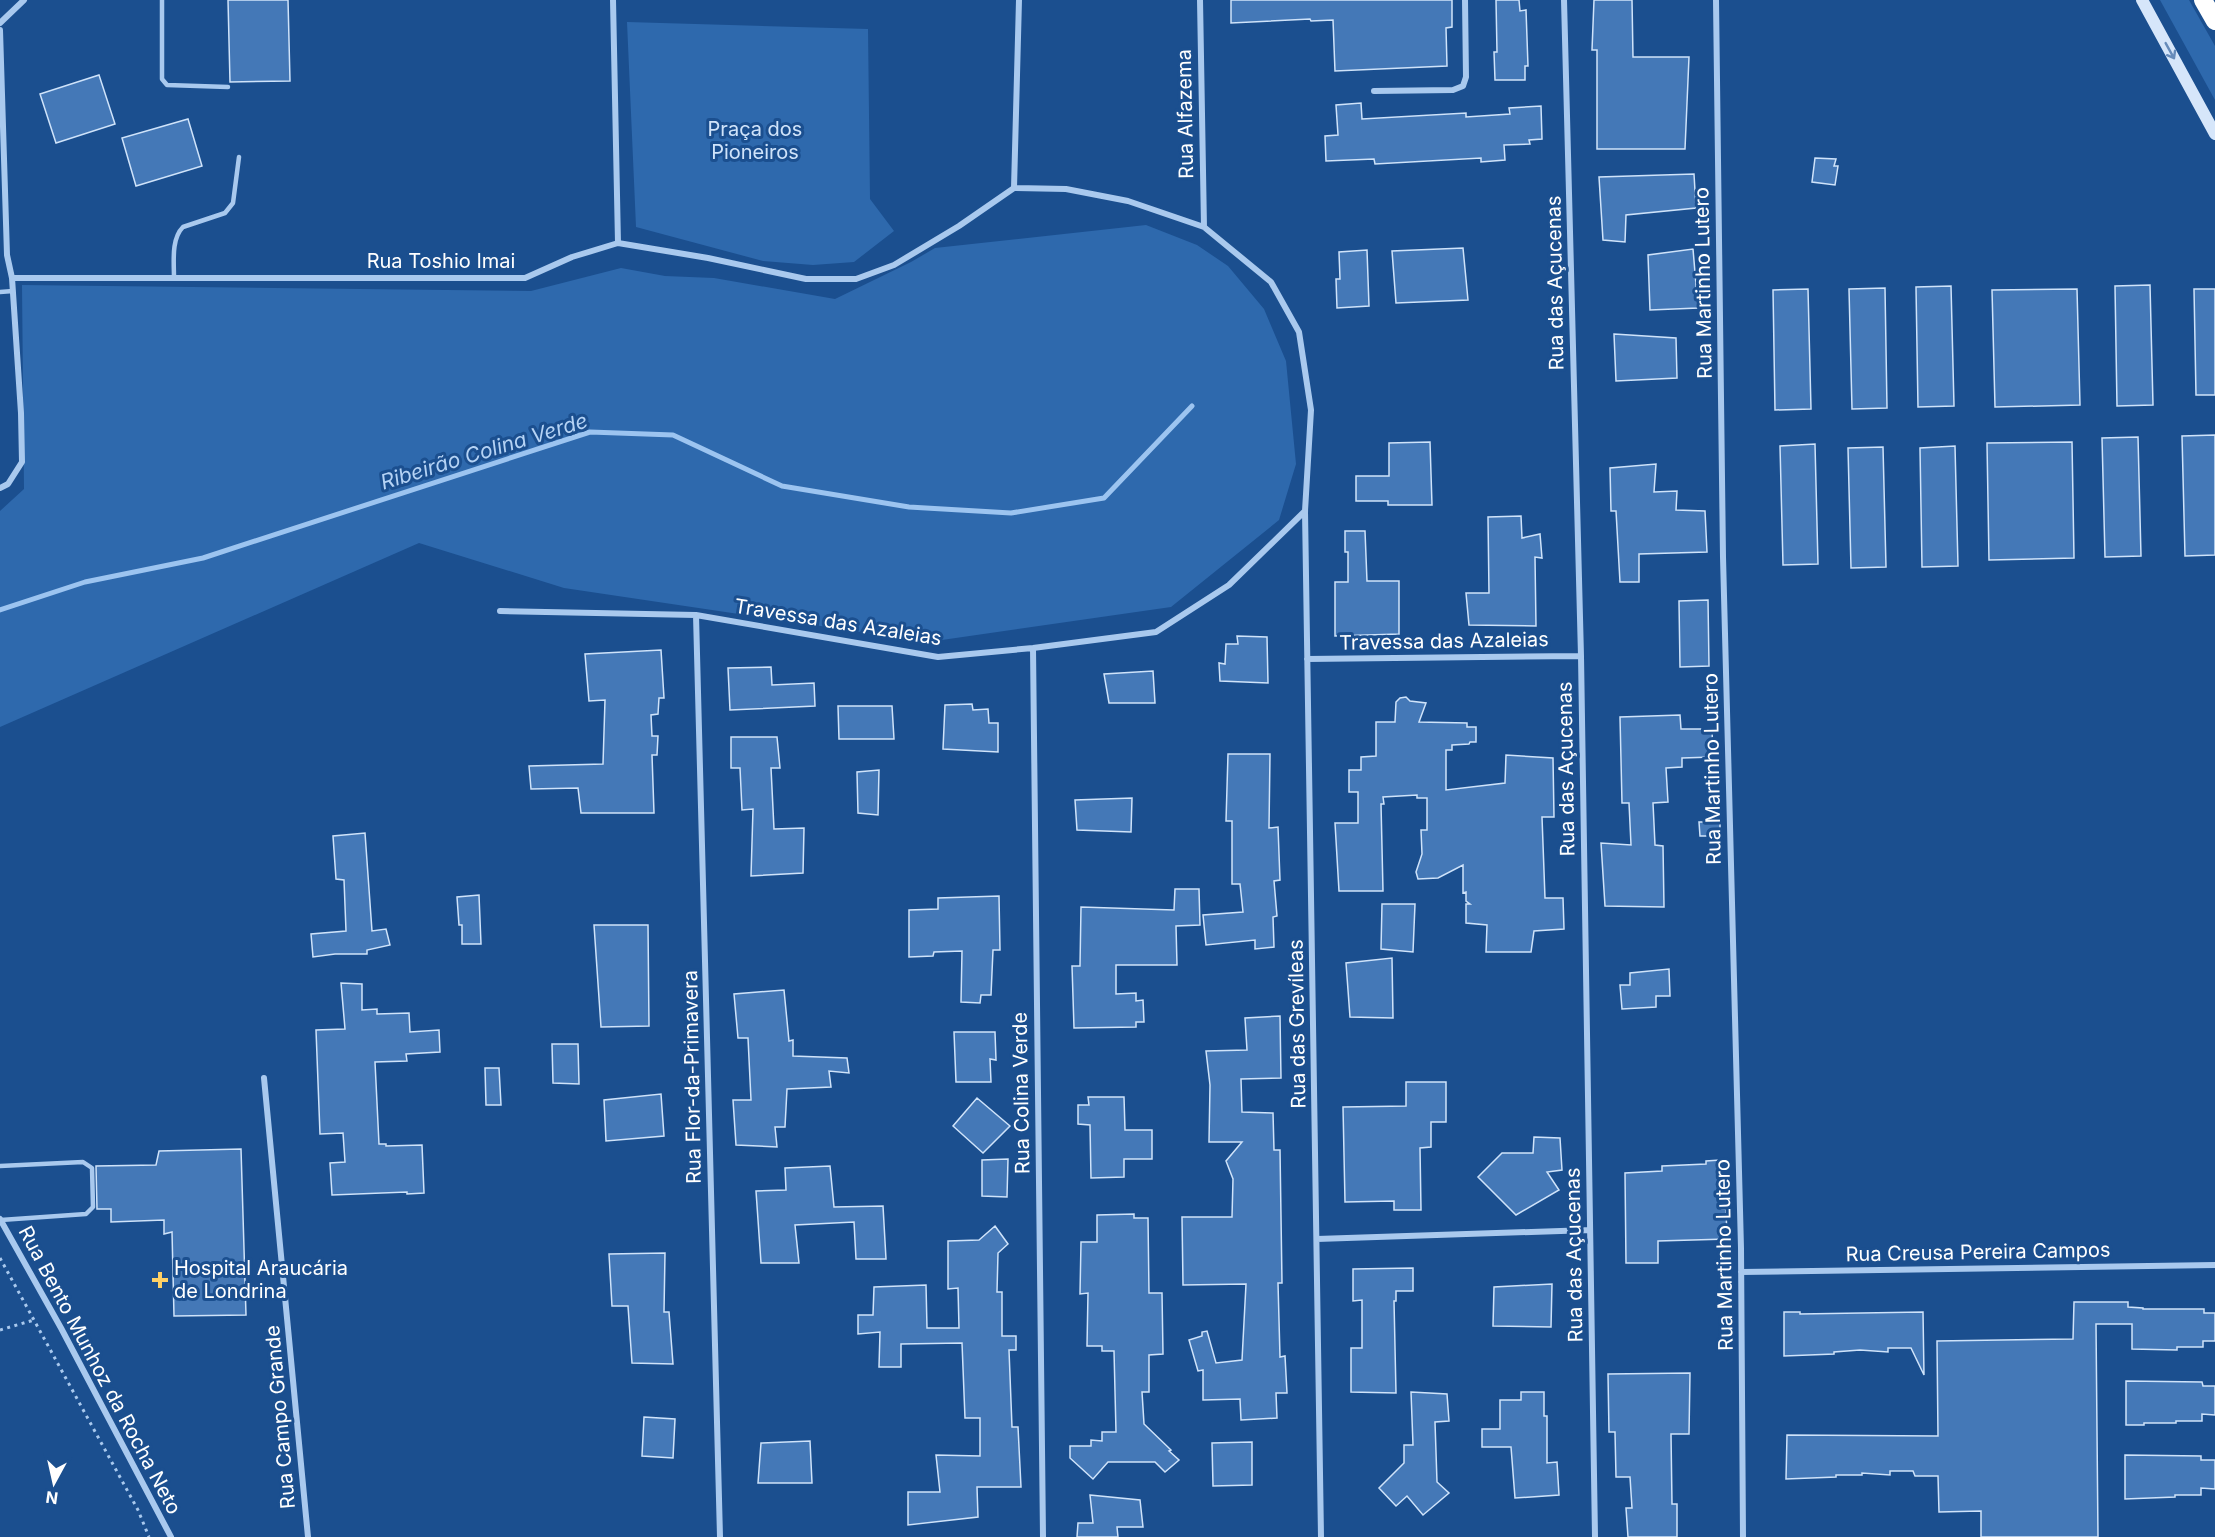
<svg xmlns="http://www.w3.org/2000/svg" width="2215" height="1537" viewBox="0 0 2215 1537" font-family="Inter,sans-serif">
<rect width="100%" height="100%" fill="#1b4f8f"/>
<path fill="#2e69ad" d="M2160 0H2189L2215 46V100Z
M627 22 868 29 870 199 894 231 854 262 813 265 763 261 636 227Z
M1146 225 1197 245 1228 266 1264 309 1286 361 1296 464 1279 520 1171 607 928 642 564 588 419 543 0 727V511L24 489 22 285 531 291 621 268 665 276 714 278 835 299 911 262 935 248Z"/>
<g fill="none" stroke-linecap="round" stroke-linejoin="round">
<path stroke="#9cc4f0" stroke-width="5" d="M0 610 85 582 203 558 590 432 673 435 782 486 909 507 1011 513 1104 498 1192 406"/>
</g>
<path fill="#4478b7" stroke="#cfe3fa" stroke-width="1.5" d="M228 0H288L290 81 230 82Z
M1231 0H1452V27L1446 28 1447 66 1335 71 1333 20 1311 21 1310 19 1231 23Z
M1496 0H1519L1520 11 1526 10 1528 66H1525V80H1495L1494 52H1497Z
M1594 0H1632L1633 57H1689L1685 149H1597V50H1592Z
M99 75 115 124 56 143 40 94Z
M1361 103 1362 119 1466 113V117L1510 114 1509 108 1541 106 1542 139 1529 140 1530 144 1504 145 1505 160 1481 162V158L1375 164 1374 159 1326 161 1325 136 1338 135 1336 105Z
M188 119 202 166 136 186 122 138Z
M1815 158 1836 159 1834 166H1838L1835 185 1812 182Z
M1694 174 1696 208 1626 215 1625 242 1603 240 1599 177Z
M1463 248 1468 300 1396 303 1392 251Z
M1693 249 1698 308 1650 310 1648 255Z
M1367 250 1369 306 1337 308 1336 279H1340L1339 252Z
M2150 285 2153 405 2117 406 2115 286Z
M1951 286 1954 406 1918 407 1916 287Z
M1885 288 1887 408 1852 409 1849 289Z
M1808 289 1811 409 1775 410 1773 290Z
M2077 289 2080 405 1995 407 1992 290Z
M2194 289H2215V395H2196Z
M1614 334 1676 338 1677 378 1616 381Z
M2215 435V555L2185 556 2182 436Z
M2138 437 2141 556 2105 557 2102 438Z
M1430 442 1432 505H1388V501H1356V476H1389V443Z
M2072 442 2074 558 1989 560 1987 443Z
M1815 444 1818 564 1783 565 1780 446Z
M1955 446 1958 566 1922 567 1920 448Z
M1883 447 1886 567 1851 568 1848 448Z
M1656 464 1654 492 1677 491 1676 510 1705 511 1707 552 1639 554V582H1620L1616 511H1611L1610 468Z
M1521 516 1522 538 1540 534 1542 558 1535 557 1536 626 1469 625 1466 593H1489L1488 517Z
M1345 531H1365L1367 581H1399V634L1335 636V582H1348V552H1345Z
M1708 600 1709 666 1680 667 1679 601Z
M1237 636 1267 637 1268 683 1220 681 1219 663 1225 664 1226 644H1238Z
M661 650 664 698H659L658 714 651 715 652 736H658L657 755H652L654 813H581L578 788 531 789 529 766 603 764 605 700 589 701 585 654Z
M771 667 772 685 814 683 815 706 730 710 728 668Z
M1153 671 1155 703H1109L1104 674Z
M1406 697 1410 701 1426 703 1419 722 1467 723V727H1476V742H1470L1469 744 1452 745V750H1446V790L1505 783 1506 755 1553 758 1554 817H1542L1545 898H1563L1564 929 1534 931 1531 952H1486L1487 925 1466 923V904H1470L1466 901V892L1463 893V865L1438 878 1418 879 1416 872 1422 854 1421 830H1427V798H1417V795L1383 797 1384 804H1381L1383 891H1339L1335 823H1358V792H1349V770H1361V757L1376 756V722H1395L1396 702 1400 698Z
M972 704 973 710 988 709 989 723H998V752L943 749 945 705Z
M838 706H892L894 739H839Z
M1680 715 1681 729H1712L1713 757 1682 758V767L1666 768 1668 802 1653 803 1655 845 1663 846 1664 907 1605 906 1601 843 1631 845 1629 803H1622L1620 717Z
M731 737H777L780 768H771L774 829 804 828 803 873 751 876 753 809 742 810 740 768H731Z
M1228 754H1270L1269 828 1278 827 1280 880 1274 881 1277 916 1273 917 1274 947 1255 949V940L1206 945 1203 915 1243 912 1240 884H1232V821H1226Z
M879 770 878 815 858 813 857 772Z
M1132 798 1131 832 1077 830 1075 800Z
M1699 822H1720V836H1700Z
M365 833 372 931 386 929 390 945 367 950V954H335L313 957 311 934 346 931 344 880 336 879 333 836Z
M1175 889H1199L1200 925 1176 926 1177 965H1116V994L1136 993V1001L1143 1000 1144 1022H1136V1027L1074 1028 1072 966H1080L1081 907 1174 910Z
M479 895 481 944H462V925H459L457 897Z
M999 896 1000 950H993L991 995H981L980 1003 961 1002 962 951 934 952 933 956 909 957V910L938 909V898Z
M1382 904H1415L1413 952 1381 949Z
M594 925H648L649 1026 601 1027Z
M1392 958 1393 1018 1350 1017 1346 963Z
M1669 969 1670 996H1656V1007L1622 1009 1620 985H1630V973Z
M341 983 362 984V1010L377 1009V1014L409 1013 410 1032 439 1030 440 1052 406 1054 407 1061 375 1062 379 1144H386V1146L422 1145 424 1193 407 1194V1192L332 1195 330 1163 345 1162 343 1133 320 1134 316 1030 345 1029Z
M784 990 789 1041 793 1040V1056L847 1058 849 1073 829 1071 831 1087 787 1089 785 1127H775L777 1147 736 1145 733 1100H751L748 1038H738L734 994Z
M1280 1016 1281 1078 1241 1079 1242 1112 1273 1113 1274 1150H1280L1282 1283H1278L1280 1357 1285 1356 1287 1393H1276L1277 1418 1241 1420 1240 1399 1203 1400V1370L1198 1371 1189 1340 1202 1336V1332L1207 1331 1216 1363 1242 1360 1246 1284 1183 1285 1182 1217H1232L1233 1179 1226 1161 1242 1142H1209L1210 1085 1206 1051 1247 1050 1245 1018Z
M954 1032H995L996 1060 990 1059 991 1082H956Z
M552 1044H578L579 1084 553 1083Z
M485 1068H499L501 1105H486Z
M1406 1082H1446V1122H1431V1147L1420 1148 1421 1210H1394V1201L1345 1202 1343 1107 1406 1106Z
M661 1094 664 1136 606 1141 604 1100Z
M1088 1097H1124L1125 1130H1152V1159H1124V1177L1091 1178 1090 1125 1078 1124V1105H1089Z
M977 1098 1010 1126 983 1153 953 1126Z
M1534 1137 1560 1138 1562 1170 1547 1172 1559 1190 1516 1215 1478 1177 1502 1153H1533Z
M241 1149 246 1315 174 1316 172 1232 164 1234V1220L111 1222V1209H97L96 1166 156 1165 159 1151Z
M1008 1159 1007 1197 982 1196V1160Z
M1720 1160 1722 1209H1726L1727 1239 1658 1241V1263H1626L1625 1173 1662 1171V1166L1706 1164V1161Z
M830 1166 834 1207 883 1206 886 1259H856L854 1222 795 1225 799 1263H761L756 1191 786 1190 785 1168Z
M1134 1214V1218H1148L1149 1293H1162L1163 1354 1149 1355V1392H1142L1144 1424 1171 1450 1169 1451 1179 1460 1165 1472 1155 1462H1108L1093 1479 1070 1458V1446H1091V1440L1102 1441V1432H1116L1114 1351H1102V1346H1087L1088 1293 1080 1294 1081 1242H1097V1215Z
M995 1226 1008 1244 998 1253 997 1292H1002V1336H1016V1350H1009L1012 1427H1018L1021 1487H977L978 1517 908 1525V1492H940L936 1455 980 1456V1418H965L962 1343 901 1344V1367H879L880 1332 858 1334V1315H873L874 1287 926 1285 927 1328H959L958 1288 948 1289V1241L979 1240Z
M665 1253 664 1312H669L673 1364 632 1363 628 1306H612L609 1254Z
M1413 1268V1291H1396V1301H1394L1396 1393 1351 1392V1348H1362V1300L1353 1301V1269Z
M1552 1284 1551 1327 1493 1326 1494 1287Z
M2074 1302H2128V1307L2143 1308V1309H2204V1313H2215V1341H2203V1347H2177V1350L2132 1349V1324H2096L2098 1537H1981V1511L1939 1512 1938 1476H1915L1913 1471H1890V1475L1862 1473V1475H1836V1477L1786 1479 1787 1435 1938 1436 1937 1341 2073 1339Z
M1784 1312H1800V1314L1923 1312 1924 1375 1911 1348H1888V1352L1860 1350 1834 1352V1354L1784 1356Z
M1690 1373 1689 1434H1671L1672 1504H1677V1537H1628L1626 1508H1632L1630 1477H1616L1615 1432H1609L1608 1374Z
M2126 1381 2202 1382 2203 1386H2215V1415L2202 1414V1421H2176V1423H2144V1425H2126Z
M1411 1392 1447 1394 1449 1421 1435 1422 1437 1482 1449 1493 1423 1515 1407 1496 1396 1506 1379 1488 1404 1463V1445H1413Z
M1521 1392H1544V1416H1547V1463L1557 1462 1559 1495 1515 1498 1511 1447H1482V1429H1500V1400H1521Z
M644 1417 675 1419 673 1458 642 1456Z
M810 1441 812 1483H758L761 1443Z
M1252 1442V1485L1213 1486 1212 1443Z
M2125 1455 2201 1456V1460H2215V1489L2201 1488V1495H2175V1497L2125 1499Z
M1090 1495 1140 1500 1143 1527H1117L1118 1537H1077L1078 1523H1093Z"/>
<g fill="none" stroke-linecap="round" stroke-linejoin="round">
<path stroke="#a9c9ee" stroke-width="3" stroke-dasharray="3 4.5" stroke-linecap="butt" d="M0 1258 138 1510 149 1537
M0 1330 34 1320"/>
<path stroke="#a9c9ee" stroke-width="4.5" d="M162 0V79L167 85 228 87
M174 278C174 262 171 239 183 227L225 213 233 203 239 157
M0 292 13 291
M0 1166 83 1162 92 1168 93 1207 86 1214 1 1220"/>
<path stroke="#a9c9ee" stroke-width="6" d="M613 0 618 243
M1200 0 1204 227
M1564 0 1581 656 1595 1537
M1716 0 1723 557 1741 1248 1743 1537
M0 23 24 0
M0 30 7 255 12 278 21 413 22 462 8 484 0 488
M1374 91 1453 90 1463 86 1466 77 1465 0
M1014 188 1066 189 1128 201 1204 227 1271 282 1299 332 1311 410 1305 511 1321 1537
M1014 188 1019 0
M12 278H525L572 257 618 243 708 258 806 279H856L894 265 959 226 1014 188
M500 611 696 615 938 657 1033 648 1156 632 1229 585 1305 511
M696 615 720 1537
M1033 648 1043 1537
M1307 659 1581 656
M264 1078 308 1537
M0 1219 61 1328 171 1537
M1317 1239 1590 1230
M1741 1272 2215 1265"/>
<path stroke="#d6e6fa" stroke-width="12" d="M2142 0 2215 134"/>
<path stroke="#fff" stroke-width="18" d="M2203 0 2215 21"/>
</g>
<defs><path id="oneway-shaft" d="M-6 0H5M1.5-3L5.5 0L1.5 3" fill="none" stroke-width="1.6" stroke-linecap="round" stroke-linejoin="round" transform="scale(1.5)"/></defs>
<use stroke="#668bba" href="#oneway-shaft" transform="translate(2170 51) rotate(61)"/>
<path fill="#ffd166" stroke="#1b4f8f" stroke-width="2" d="M157 1271h6v6h6v6h-6v6h-6v-6h-6v-6h6z"/>
<g text-anchor="middle" dominant-baseline="central" stroke-width="6" stroke-linejoin="round" paint-order="stroke">
<g font-size="20" fill="#fff" stroke="#1b4f8f">
<text transform="translate(1185 114) rotate(-91)">Rua Alfazema</text>
<text x="441" y="261">Rua Toshio Imai</text>
<text transform="translate(1555 283) rotate(-91)">Rua das Açucenas</text>
<text transform="translate(1703 283) rotate(-91)">Rua Martinho Lutero</text>
<text transform="translate(838 622) rotate(9)">Travessa das Azaleias</text>
<text transform="translate(1444 641) rotate(-1)">Travessa das Azaleias</text>
<text transform="translate(1566 769) rotate(-91)">Rua das Açucenas</text>
<text transform="translate(1712 769) rotate(-91)">Rua Martinho Lutero</text>
<text transform="translate(1297 1024) rotate(-91)">Rua das Grevíleas</text>
<text transform="translate(692 1077) rotate(-91)">Rua Flor-da-Primavera</text>
<text transform="translate(1021 1093) rotate(-91)">Rua Colina Verde</text>
<text transform="translate(1978 1252) rotate(-1)">Rua Creusa Pereira Campos</text>
<text transform="translate(1574 1255) rotate(-91)">Rua das Açucenas</text>
<text transform="translate(1724 1255) rotate(-91)">Rua Martinho Lutero</text>
<text transform="translate(100 1370) rotate(62)">Rua Bento Munhoz da Rocha Neto</text>
<text transform="translate(280 1417) rotate(-95)">Rua Campo Grande</text>
</g>
<g font-size="20" fill="#cfe3fa" stroke="#1b4f8f">
<text x="755" y="129">Praça dos<tspan x="755" dy="23">Pioneiros</tspan></text>
</g>
<g font-size="20" fill="#fff" stroke="#1b4f8f" text-anchor="start">
<text x="174" y="1268">Hospital Araucária<tspan x="174" dy="23">de Londrina</tspan></text>
</g>
<g font-size="21" font-style="italic" fill="#b5d3f5" stroke="#1b4f8f">
<text transform="translate(484 451) rotate(-17)">Ribeirão Colina Verde</text>
</g>
</g>
<g transform="translate(54 1483) rotate(188)" stroke="#1b4f8f" stroke-width="4.5" paint-order="stroke">
<path d="M0-4.5L10 22L0 15L-10 22Z" fill="#ffffff"/>
<text y="-9" font-size="16" font-weight="bold" text-anchor="middle" fill="#ffffff">N</text>
</g>
</svg>
